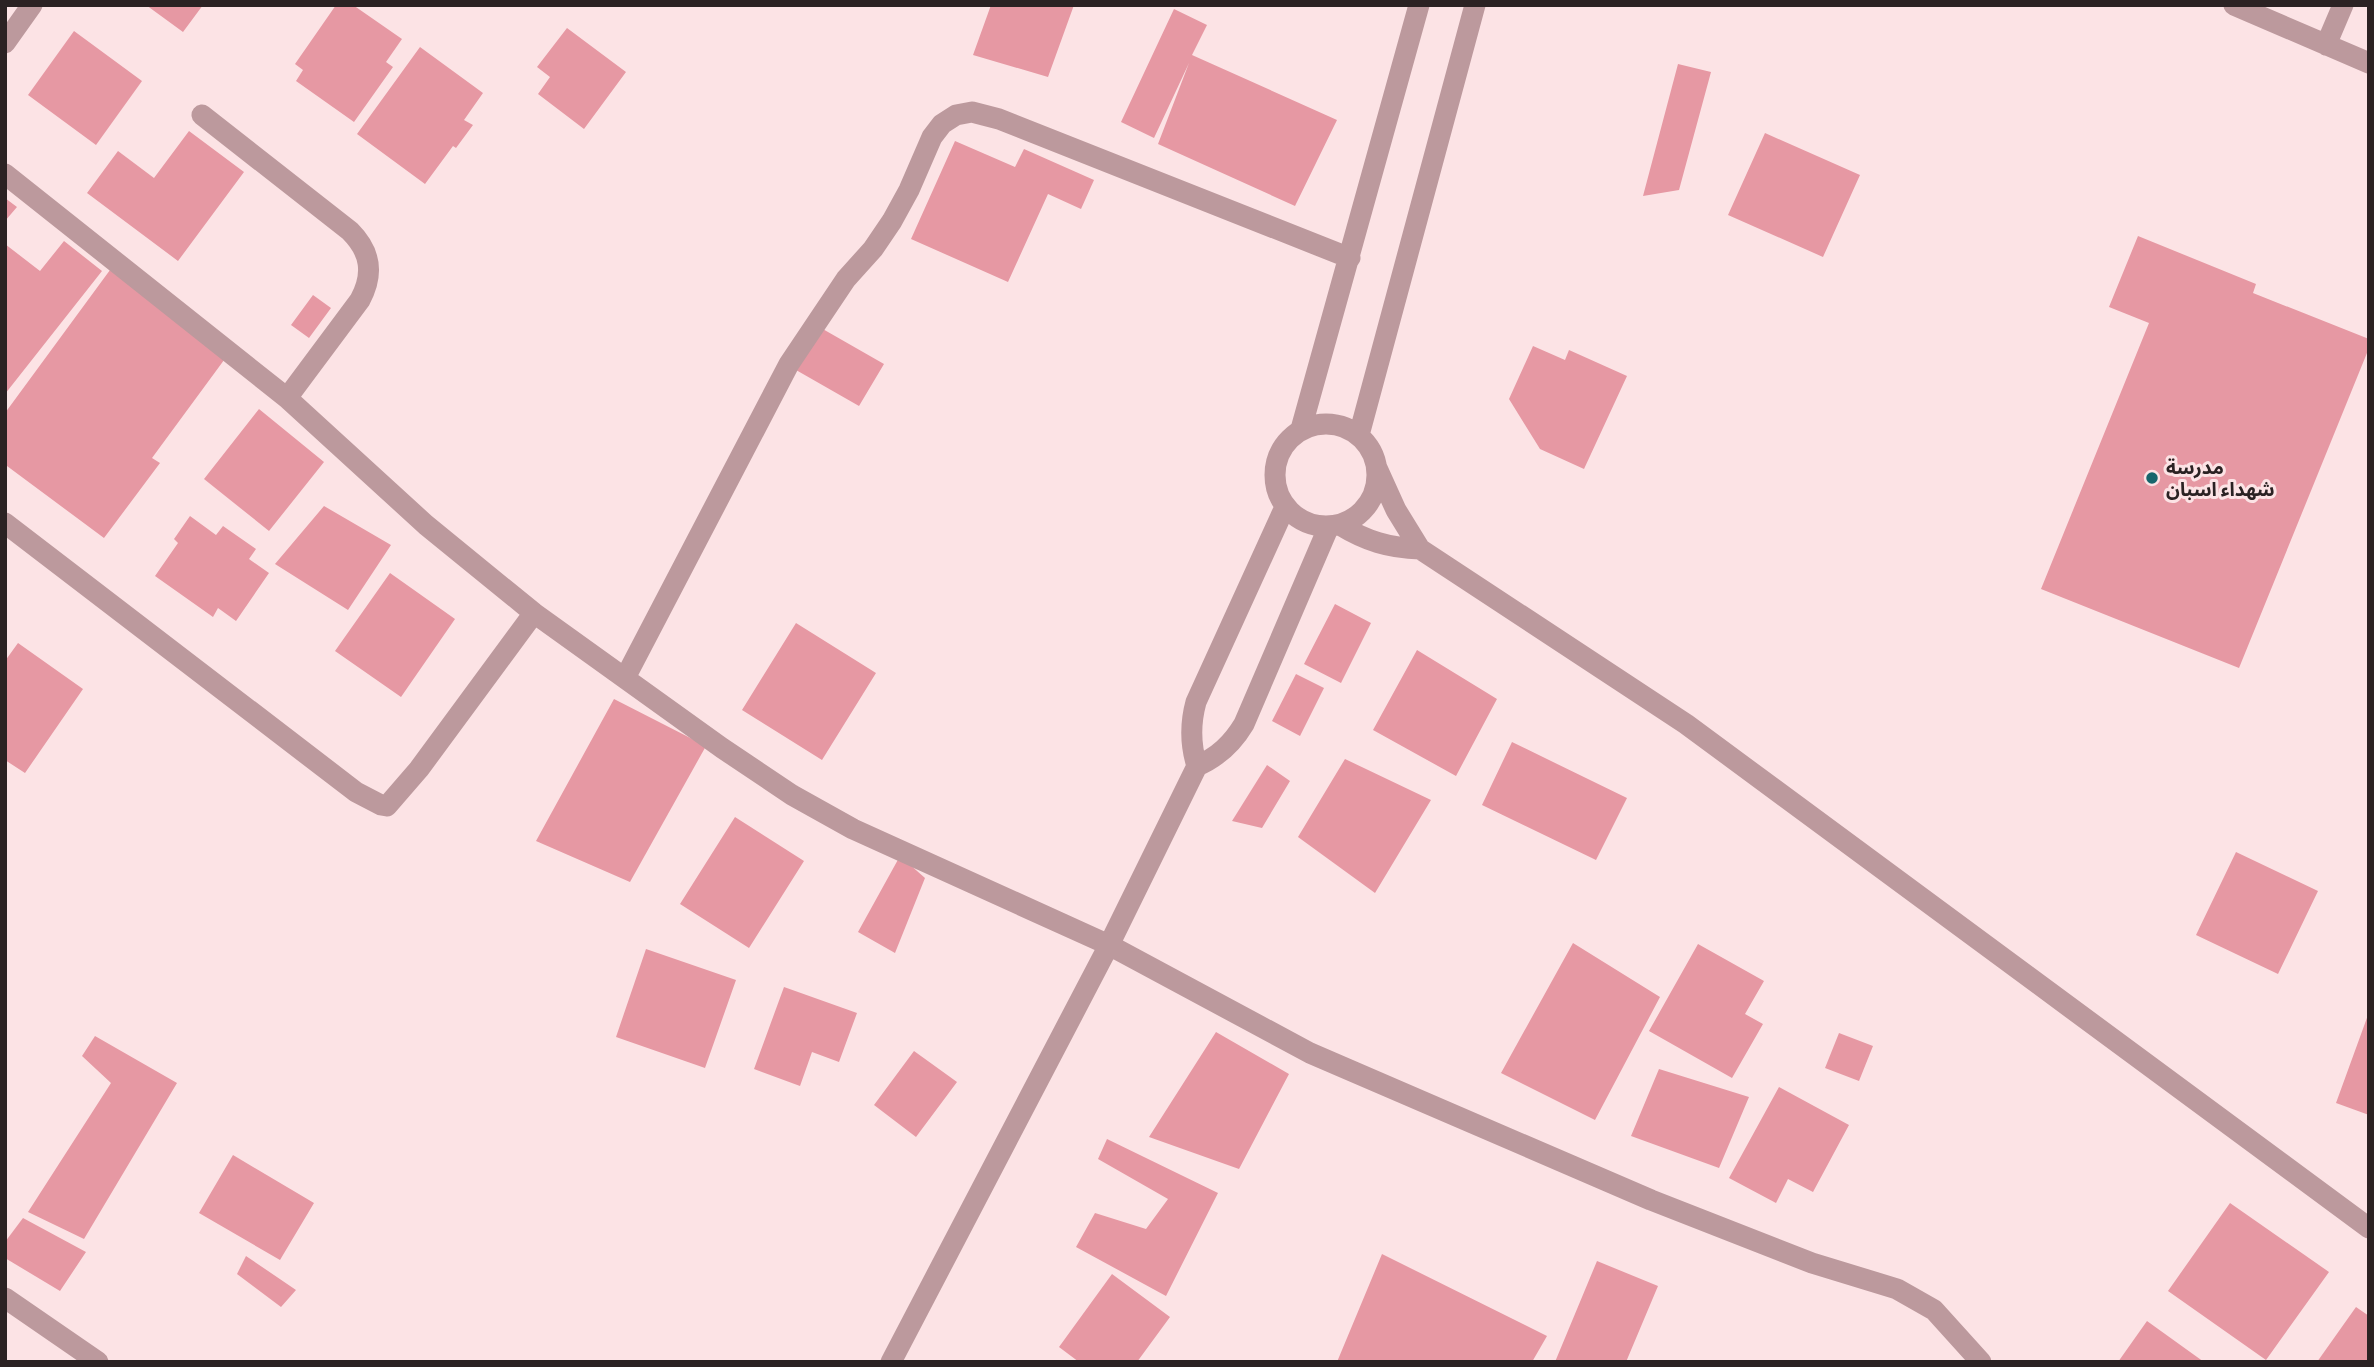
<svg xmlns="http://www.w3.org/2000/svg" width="2374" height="1367" viewBox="0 0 2374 1367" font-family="Poppins,'Noto Sans Arabic',sans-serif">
<rect width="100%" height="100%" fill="#fce3e5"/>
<path fill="#e698a3" d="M146 5H203L183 32Z
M336 5H353L402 39 386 62 393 67 354 122 296 81 303 70 295 64Z
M991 5H1074L1048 77 973 55Z
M1174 9 1207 25 1192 55 1337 120 1295 206 1158 144 1189 63 1154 138 1121 122Z
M567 28 626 72 584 129 538 94 550 77 537 67Z
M74 31 142 81 96 145 28 95Z
M420 47 483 93 464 120 473 125 456 148 453 146 425 184 357 134Z
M1678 64 1711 72 1679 190 1643 196Z
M189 131 244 172 178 261 87 193 118 151 154 178Z
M1765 133 1860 175 1823 257 1728 215Z
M955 141 1015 167 1024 149 1094 180 1081 209 1048 194 1008 282 911 239Z
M5 198 17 207 5 221Z
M2138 236 2256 284 2253 293 2369 339V348L2239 668 2041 589 2149 323 2109 307Z
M64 241 102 271 5 394V244L40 271Z
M110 270 227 356 152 458 160 463 104 538 7 466 5 469V413Z
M313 295 331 308 309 338 291 325Z
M821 328 884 364 859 406 796 370Z
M1533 346 1565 360 1569 350 1627 376 1584 469 1540 449 1509 399Z
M259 409 324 462 269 531 204 479Z
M324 506 391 545 348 610 275 564Z
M190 516 216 535 223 526 256 549 249 559 269 573 236 621 218 608 213 617 155 576 178 543 174 539Z
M390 573 455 619 401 697 335 651Z
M1335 604 1371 623 1341 683 1304 664Z
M796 623 876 673 822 760 742 710Z
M18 643 83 689 25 773 5 760V661Z
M1417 650 1497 699 1456 776 1373 730Z
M1296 674 1324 688 1300 736 1272 721Z
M614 699 706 746 630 882 536 841Z
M1512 742 1627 798 1596 860 1482 805Z
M1345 759 1431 800 1375 893 1298 837Z
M1267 765 1290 781 1262 828 1232 821Z
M735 817 804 861 749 948 680 904Z
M2236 852 2318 891 2278 974 2196 935Z
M900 856 925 878 895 953 858 932Z
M1573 943 1660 997 1595 1120 1501 1073Z
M1698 944 1764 981 1745 1014 1763 1024 1732 1078 1649 1031Z
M646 949 736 980 705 1068 616 1037Z
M784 987 857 1013 839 1062 812 1052 800 1086 754 1069Z
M2368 1015H2369V1115L2336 1103Z
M1216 1032 1289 1074 1239 1169 1149 1137Z
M1839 1033 1873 1046 1859 1081 1825 1068Z
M95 1036 177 1083 84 1239 28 1212 111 1083 82 1056Z
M914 1051 957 1082 916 1137 874 1105Z
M1659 1069 1749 1097 1719 1168 1631 1136Z
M1779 1087 1849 1125 1813 1192 1788 1179 1776 1203 1729 1178Z
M1107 1139 1218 1193 1166 1296 1076 1247 1095 1213 1146 1229 1168 1199 1098 1159Z
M233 1155 314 1203 280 1260 199 1213Z
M2230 1203 2329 1272 2266 1360 2168 1291Z
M23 1218 86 1252 60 1291 5 1258V1242Z
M1382 1254 1547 1336 1532 1362H1337Z
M246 1256 296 1290 281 1307 237 1274Z
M1597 1261 1658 1286 1626 1362H1555Z
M1112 1274 1170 1317 1137 1362H1079L1059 1347Z
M2356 1307 2369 1316V1362H2317Z
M2147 1321 2204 1362H2118Z"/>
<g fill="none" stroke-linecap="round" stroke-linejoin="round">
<path stroke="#bc999d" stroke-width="21" d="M2234 5 2369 63
M5 43 32 5
M2326 45 2343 5
M202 115 350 231C371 252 374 274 360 300L287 398
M5 174 287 398 426 525 534 613 722 748 792 795 853 829 1109 945 1310 1053 1651 1200 1812 1263 1897 1289 1934 1310 1981 1362
M1275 475a51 51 0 1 1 102 0a51 51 0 1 1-102 0Z
M1301 429 1419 5
M1359 435 1475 5
M1377 468 1396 510 1420 549 1686 724 2369 1228
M5 523 356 792 381 805 387 806 419 769 534 613
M1340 525C1366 541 1389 548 1420 549
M625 678 789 364 846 279 873 249 892 221 909 190 932 137 942 124 956 115 972 112 999 119 1350 258
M1197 766C1190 744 1190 724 1196 702L1285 507
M5 1298 98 1362
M891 1362 1109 945 1197 766C1218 757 1232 744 1244 724L1329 526"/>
</g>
<circle fill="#17656c" stroke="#fce3e5" stroke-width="2.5" cx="2152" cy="478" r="7"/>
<g text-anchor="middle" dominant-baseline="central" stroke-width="6" stroke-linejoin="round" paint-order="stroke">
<g font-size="19" font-weight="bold" fill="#2b2223" stroke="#fce3e5" text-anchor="start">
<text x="2166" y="467">مدرسة<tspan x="2166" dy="22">شهداء اسبان</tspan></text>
</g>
</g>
<rect width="2374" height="1367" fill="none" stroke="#2b2223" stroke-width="14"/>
</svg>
